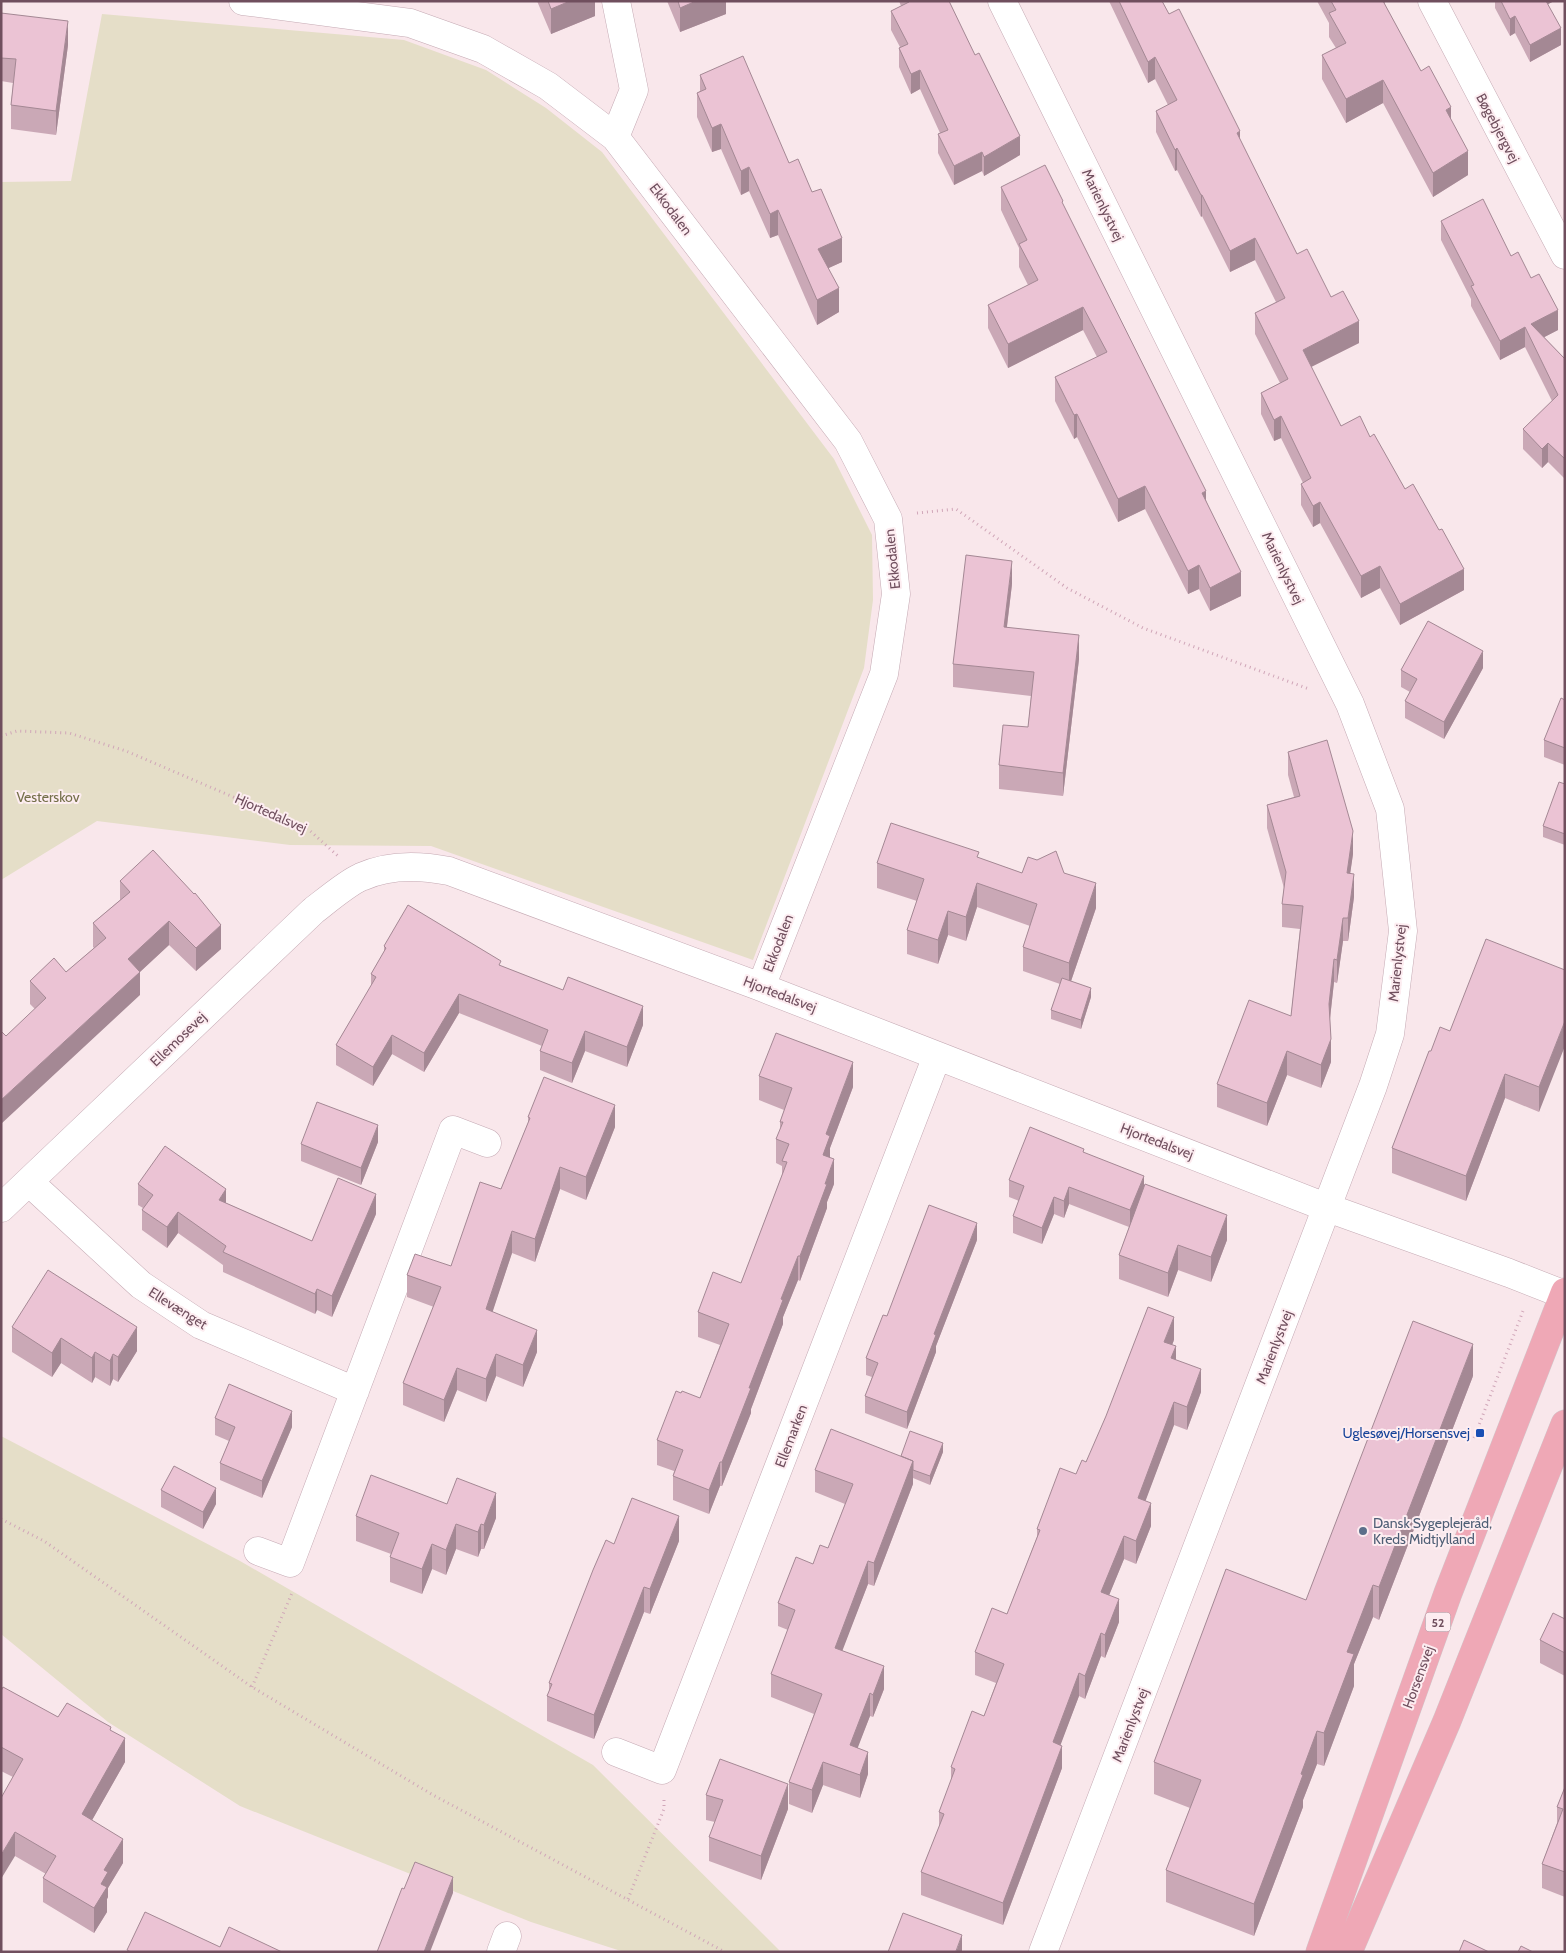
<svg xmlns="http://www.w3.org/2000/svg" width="1566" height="1953" viewBox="0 0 1566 1953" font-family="Cabin,sans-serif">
<rect width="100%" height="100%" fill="#f9e7eb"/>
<path fill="#e5dec8" d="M102 14 404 40 486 70 546 108 602 152 834 459 872 535 873 600 864 668 753 960 431 846 290 845 97 821 1 880V182L71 181Z
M1 1436 240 1561 593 1765 781 1952H624L531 1922 240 1806 108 1722 1 1634Z"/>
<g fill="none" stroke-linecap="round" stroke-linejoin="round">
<defs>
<path id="street" d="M243 1 410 23 483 49 548 86 615 137 848 441 888 519 896 594 884 674 761 987
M1002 1 1350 704 1390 809 1403 931 1390 1034 1373 1086 1043 1952
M1432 1 1565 255
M615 137 634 90 616 1
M29 1182 141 1285 201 1325 355 1391
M1 1208 313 911C326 901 347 883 361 877 389 864 419 865 449 871L761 987 1328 1208 1509 1273 1565 1295
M258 1551 290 1563 453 1130 487 1143
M616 1752 662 1770 937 1056
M501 1952 507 1936"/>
<path id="primary" d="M1320 1952 1448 1593 1565 1292
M1348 1952 1447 1721 1565 1424"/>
</defs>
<use href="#street" stroke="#c5aab4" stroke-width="29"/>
<use href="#primary" stroke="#d1c7cb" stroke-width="29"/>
<path stroke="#d0a6b8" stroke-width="3" stroke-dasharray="1 4" stroke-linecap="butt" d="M917 513 956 509 1067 588 1143 628 1309 689
M1 736 17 731 69 733 126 751 308 829 338 856
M1474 1438 1523 1311
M1 1519 44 1541 252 1687 433 1795 725 1952
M252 1687 292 1593
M628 1899 664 1809V1798"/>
<use href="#street" stroke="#fff" stroke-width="28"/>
<use href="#primary" stroke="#efa8b6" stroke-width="28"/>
</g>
<path fill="#caa8b6" d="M537 1H595V16L551 34Z
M667 1H726V14L680 32Z
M899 1H949L1020 155 984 176 982 171 954 185 938 153V134L940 133 920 89 911 94 899 67V48L900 47 891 30V11L901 6Z
M1109 1H1162L1169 14 1240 140 1297 254 1331 297 1359 343 1311 367 1341 426 1370 437 1405 489 1464 590 1400 625 1380 588 1361 598 1320 523 1313 527 1301 505V484L1303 483 1281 438 1274 441 1261 414V393L1280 383 1255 334V313L1276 302 1255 260 1230 272 1202 216 1201 217 1177 170 1175 171 1156 132V111L1168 105 1155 79 1148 83Z
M1317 1H1385V5L1421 71 1451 121 1468 175 1433 197 1383 103 1346 123 1322 79V55L1336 48 1329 37V23Z
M1495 1H1554L1548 4 1561 45 1530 62 1515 33 1510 36 1495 8Z
M1 13 68 45 56 135 11 129V105L13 83 1 81Z
M700 75 789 163 842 262 828 268 839 312 817 325 778 235 770 238 749 191 741 195 721 149 712 152 697 117V93L700 91Z
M1001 187 1063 205 1206 500 1241 596 1210 611 1199 589 1188 594 1145 509 1118 522 1077 437 1074 439 1055 401V377L1097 357 1083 330 1008 368 988 328V305L1028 285 1019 267V248L1001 210Z
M1441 221 1511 256 1558 330 1544 337 1565 359V479L1548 462 1542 468 1523 449V429L1552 401 1525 347 1500 360 1471 306V299L1441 240Z
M1012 584 1007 627 1079 659 1063 796 999 789V765L1028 727 1031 696 953 687V664Z
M1483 668 1444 739 1405 718V701L1410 692 1401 687V670Z
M1565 700V765L1544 757V740Z
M1288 752 1353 854 1350 873 1354 897 1348 941H1343L1337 983 1334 982 1330 1019 1331 1062 1321 1088 1287 1075 1267 1126 1217 1107V1084L1291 1016 1300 929 1282 927V904L1284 888 1267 828V805L1294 797 1288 775Z
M1565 784V845L1543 837V826Z
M979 858 1022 873H1064L1096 908 1071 981 1091 997 1081 1029 1051 1019V1010L1060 984 1023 971V947L1030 926 977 907 966 941 948 935 938 964 907 954V930L917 901 877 888V863Z
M120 881 221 949 196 971 169 945 140 972V995L35 1009 30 1004V981L66 972 94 948 93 947V923L120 900Z
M384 946 501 966 643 1025 627 1067 585 1051 572 1083 540 1070V1051L542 1046 459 1013 424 1072 392 1054 373 1086 336 1065V1045L371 986V974L384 952Z
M1565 970 1539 1112 1505 1098 1466 1201 1392 1173V1148L1431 1051 1450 1031Z
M759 1076 853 1087 830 1148V1158L834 1184 827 1202V1208L800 1281 798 1280 783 1317V1324L751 1409V1413L722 1486H720L709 1514 673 1500V1476L674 1471 657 1465V1440L681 1393 700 1398 720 1345 698 1337V1312L741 1283 782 1175V1166L776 1163V1139L780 1130V1122L784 1110 759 1100Z
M528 1117 615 1127 586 1200 560 1189 535 1262 512 1253 492 1312 537 1352 523 1387 496 1376 486 1402 457 1390 444 1422 403 1405V1383L434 1307 407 1297V1275L451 1266 501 1189 528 1123Z
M378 1142 361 1185 301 1161V1144Z
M1084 1153 1144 1188 1227 1240 1211 1282 1178 1270 1168 1297 1119 1279V1255L1129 1227 1069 1204 1064 1218 1054 1214 1042 1244 1013 1233V1216L1019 1201 1009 1197V1180Z
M138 1184 226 1203 312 1241 376 1214 332 1317 317 1310 315 1314 223 1272V1265L178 1233 167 1248 142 1230V1210L143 1208 138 1205Z
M977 1240 936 1346V1352L907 1429 865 1413V1396L872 1377 866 1375V1358L887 1316Z
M12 1327 137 1351 118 1382 113 1379 110 1386 95 1377 92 1383 61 1363 52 1377 12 1352Z
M1174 1340 1172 1345 1176 1360 1201 1392 1187 1430 1174 1425 1145 1501 1151 1526 1136 1564 1124 1559 1109 1595 1119 1622 1105 1658 1101 1656 1085 1699 1079 1696 1060 1745 1062 1768 1003 1925 921 1895V1872L939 1827V1812L951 1782V1767L984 1716 996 1683 975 1675V1652L1007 1614 1037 1537V1529Z
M1473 1376 1379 1620 1373 1617 1354 1664V1686L1324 1766 1317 1764 1303 1800V1807L1254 1936 1166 1902V1870L1190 1808 1154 1794V1762L1306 1600Z
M215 1418 292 1427 262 1498 220 1480V1463L229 1441 215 1435Z
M943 1452 930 1485 913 1478V1484L874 1586 868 1584 842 1650 884 1689 873 1717 870 1716 857 1748 868 1774 860 1798 823 1785 812 1813 789 1804V1782L814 1714 771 1697V1674L788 1630 778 1626V1603L813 1564 828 1548 845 1504 815 1492V1470L901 1456Z
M161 1490 216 1504 203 1529 161 1507Z
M447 1504 496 1518 484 1549H481L478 1557 456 1549 446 1575 432 1569 422 1594 390 1582V1557L391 1554 356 1541V1516Z
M679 1541 650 1614 644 1612 594 1739 547 1721V1696L549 1692V1683L614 1544Z
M1565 1619V1676L1540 1663V1640Z
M1 1691 58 1717 111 1731 125 1762 92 1820 123 1863 108 1888V1897L107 1899V1912L94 1933 43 1902V1878L46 1874 15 1856 13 1777 1 1771Z
M1565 1787V1897L1542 1888V1864L1557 1823V1807Z
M706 1795 788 1809 761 1880 709 1861V1837L715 1822 706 1820Z"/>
<path fill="#a48894" d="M570 1H595V16L551 34V9Z
M696 1H726V14L680 32V8Z
M1541 1H1554L1541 8Z
M1515 16V33L1510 36V19Z
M68 21V45L56 135V111Z
M1561 28V45L1530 62V45Z
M1155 57V79L1148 83V62Z
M920 70V89L911 94V74Z
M1383 80V103L1346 123V99Z
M1451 107V130L1446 110Z
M721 124V149L712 152V128Z
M1240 131V152L1237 133Z
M1020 136V155L984 176V157Z
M1177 148V170L1175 171V150Z
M1468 151V175L1433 197V173Z
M982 152V171L954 185V166Z
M749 167V191L741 195V171Z
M1201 195H1202V216L1201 217Z
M778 210V235L770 238V214Z
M842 238V262L818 273V249Z
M1255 238V260L1230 272V251Z
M839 288V312L817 325V300Z
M1083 307V330L1008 368V344Z
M1558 310V330L1533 343 1531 324Z
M1359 321V343L1303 371V350Z
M1525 327V347L1500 360V341Z
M1077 414V437L1074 439V415Z
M1281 416V438L1274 441V420Z
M1548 443V462L1542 468V449Z
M1145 486V509L1118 522V499Z
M1206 491V515L1202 493Z
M1320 502V523L1313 527V506Z
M1012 561V584L1004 650V627Z
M1199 565V589L1188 594V571Z
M1380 566V588L1361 598V576Z
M1464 569V590L1400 625V604Z
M1241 572V596L1210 611V588Z
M1079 635V659L1063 796V773Z
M1483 651V668L1444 739V722Z
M1353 831V854L1347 896V873Z
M1354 874V897L1348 941V918Z
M977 883V907L966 941V917Z
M1096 883V908L1069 987V963Z
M948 911V935L938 964V940Z
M1343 918V941L1337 983V960Z
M169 921V945L128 983V959Z
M221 925V949L196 971V948Z
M1334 959V982L1329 1027V1004Z
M140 972V995L1 1124V1100Z
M1091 988V997L1081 1029V1020Z
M459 994V1013L424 1072V1053Z
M643 1006V1025L627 1067V1047Z
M1565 1021V1046L1539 1112V1087Z
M585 1031V1051L572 1083V1063Z
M392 1035V1054L373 1086V1067Z
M1331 1039V1062L1321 1088V1065Z
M1287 1051V1075L1267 1126V1103Z
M853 1062V1087L830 1148V1160L823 1155 826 1134Z
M1505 1074V1098L1466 1201V1176Z
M615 1105V1127L586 1200V1177Z
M378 1125V1142L361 1185V1168Z
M834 1159V1184L827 1202V1208L800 1281V1256Z
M560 1167V1189L535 1262V1239Z
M1144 1176V1193L1130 1227V1210Z
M1069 1187V1204L1064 1218V1201Z
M226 1189V1210L219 1200Z
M376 1194V1214L332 1317V1296Z
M1054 1197V1214L1042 1244V1228Z
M178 1212V1233L167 1248V1227Z
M1227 1215V1240L1211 1282V1257Z
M977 1223V1240L936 1346V1352L907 1429V1412L934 1334Z
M512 1231V1253L486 1332V1309Z
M1178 1245V1270L1168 1297V1273Z
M798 1256V1280L783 1317V1324L751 1409V1413L722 1486V1462L781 1299Z
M317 1289V1310L315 1314V1294Z
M1174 1317V1340L1164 1365V1342Z
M137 1327V1351L118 1382V1357Z
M537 1330V1352L523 1387V1365Z
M61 1338V1363L52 1377V1353Z
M1473 1344V1376L1379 1620V1587Z
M1176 1346V1369L1171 1358Z
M95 1352V1377L92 1383V1358Z
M113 1354V1379L110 1386V1361Z
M496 1354V1376L486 1402V1379Z
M457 1368V1390L444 1422V1400Z
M1201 1369V1392L1187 1430V1407Z
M1174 1402V1425L1138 1521V1498Z
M292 1411V1427L262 1498V1481Z
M943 1443V1452L930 1485V1476Z
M913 1461V1484L874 1586V1563Z
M720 1462V1486L709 1514V1490Z
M216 1488V1504L203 1529V1512Z
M496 1493V1518L484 1549V1525Z
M1151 1503V1526L1136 1564V1541Z
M679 1516V1541L650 1614V1589Z
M456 1524V1549L446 1575V1550Z
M481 1524V1549L478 1557V1532Z
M1124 1536V1559L1101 1615V1592Z
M432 1544V1569L422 1594V1569Z
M868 1561V1584L835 1670V1648Z
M1373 1585V1617L1354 1664V1686L1324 1766V1733L1347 1652Z
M644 1587V1612L594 1739V1715Z
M1119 1599V1622L1105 1658V1635Z
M1101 1633V1656L1085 1699V1676Z
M884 1666V1689L873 1717V1695Z
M1079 1673V1696L1053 1765V1742Z
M870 1693V1716L850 1768V1745Z
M1317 1731V1764L1303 1800V1807L1254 1936V1904L1301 1774Z
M125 1738V1762L82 1838V1814Z
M1062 1746V1768L1003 1925V1903Z
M868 1752V1774L860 1798V1775Z
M823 1762V1785L812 1813V1790Z
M788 1784V1809L761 1880V1856Z
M15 1832V1856L1 1879V1855Z
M123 1839V1863L108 1888V1897L107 1899V1912L94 1933V1908L104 1870Z
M453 1877V1893L430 1952H424Z
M962 1935V1952H956Z"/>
<path fill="#ebc3d4" stroke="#a48894" d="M548 1H570L551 9Z
M678 1H696L680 8Z
M908 1H949L975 55 979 53 1020 136 984 157 982 152 954 166 938 134 948 130 920 70 911 74 899 48 908 44 891 11 909 2Z
M1119 1H1162L1169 14 1179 9 1240 131 1237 133 1297 254 1307 249 1331 297 1343 291 1359 321 1303 350 1341 426 1360 416 1370 437 1374 434 1405 489 1413 484 1439 530 1442 529 1464 569 1400 604 1380 566 1361 576 1320 502 1313 506 1301 484 1311 478 1281 416 1274 420 1261 393 1288 379 1255 313 1285 298 1255 238 1230 251 1202 195H1201L1177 148 1175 150 1156 111 1177 100 1155 57 1148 62Z
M1331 1H1383L1421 71 1429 66 1451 107 1446 110 1468 151 1433 173 1383 80 1346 99 1322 55 1346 43 1329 13 1336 10Z
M1501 1H1546L1561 28 1530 45 1515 16 1510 19Z
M1 13 68 21 56 111 11 105 16 59 1 58Z
M743 56 789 163 798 159 812 192 821 189 842 238 818 249 839 288 817 300 778 210 770 214 749 167 741 171 721 124 712 128 697 93 706 89 700 75Z
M1045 165 1063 201 1062 202 1192 463 1206 491 1202 493 1241 572 1210 588 1199 565 1188 571 1145 486 1118 499 1077 414 1074 415 1055 377 1107 352 1083 307 1008 344 988 305 1038 280 1019 244 1027 240 1001 187Z
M1483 199 1511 256 1518 252 1531 278 1539 274 1558 310 1531 324 1565 359V459L1548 443 1542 449 1523 429 1558 395 1525 327 1500 341 1471 286 1474 285 1441 221Z
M966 555 1012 561 1004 627 1079 635 1063 773 999 765 1003 725 1028 727 1034 672 953 664Z
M1428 621 1483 651 1444 722 1405 701 1417 679 1401 670Z
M1561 698 1565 700V748L1544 740Z
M1327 740 1353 831 1347 873 1354 874 1348 918H1343L1337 960 1334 959 1329 1004 1331 1039 1321 1065 1287 1051 1267 1103 1217 1084 1249 1000 1291 1016 1303 906 1282 904 1286 872 1267 805 1300 796 1288 752Z
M1559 782 1565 784V834L1543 826Z
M891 823 979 852 977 857 1022 873 1028 857 1037 860 1056 851 1064 873 1096 883 1069 963 1023 947 1037 904 977 883 966 917 948 911 938 940 907 930 924 879 877 863Z
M153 850 194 894 195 893 221 925 196 948 169 921 128 959 140 972 1 1100V1031L6 1036 46 998 30 981 54 958 66 972 106 938 93 923 130 892 120 881Z
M408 905 501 961 499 965 563 990 568 977 643 1006 627 1047 585 1031 572 1063 540 1051 548 1030 459 994 424 1053 392 1035 373 1067 336 1045 376 977 371 974 386 948 384 946Z
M1486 939 1565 970V1021L1539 1087 1505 1074 1466 1176 1392 1148 1429 1051H1431L1440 1027 1450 1031Z
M1062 978 1091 988 1081 1020 1051 1010Z
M776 1033 853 1062 826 1134 830 1136 823 1155 834 1159 825 1184H827L800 1256H798L781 1299 783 1300 749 1388H751L722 1462H720L709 1490 673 1476 683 1450 657 1440 676 1391 681 1393 682 1391 700 1398 729 1324 698 1312 713 1272 741 1283 787 1162 782 1161 789 1144 776 1139 783 1122H780L792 1088 759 1076Z
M544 1077 615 1105 586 1177 560 1167 535 1239 512 1231 486 1309 537 1330 523 1365 496 1354 486 1379 457 1368 444 1400 403 1383 441 1287 407 1275 415 1254 451 1266 480 1182 501 1189 530 1118 528 1117Z
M317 1102 378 1125 361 1168 301 1144Z
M1030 1127 1084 1149 1083 1152 1144 1176 1130 1210 1069 1187 1064 1201 1054 1197 1042 1228 1013 1216 1024 1186 1009 1180Z
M165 1146 226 1189 219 1200 312 1241 338 1178 376 1194 332 1296 317 1289 315 1294 223 1252 226 1246 178 1212 167 1227 142 1210 153 1195 138 1184Z
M1145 1184 1227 1215 1211 1257 1178 1245 1168 1273 1119 1255Z
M929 1205 977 1223 934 1334 936 1335 907 1412 865 1396 878 1363 866 1358 883 1315 887 1316Z
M48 1270 137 1327 118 1357 113 1354 110 1361 95 1352 92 1358 61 1338 52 1353 12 1327Z
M1148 1307 1174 1317 1164 1342 1176 1346 1171 1358 1201 1369 1187 1407 1174 1402 1138 1498 1151 1503 1136 1541 1124 1536 1101 1592 1119 1599 1105 1635 1101 1633 1085 1676 1079 1673 1053 1742 1062 1746 1003 1903 921 1872 944 1814 939 1812 955 1769 951 1767 972 1711 984 1716 1004 1664 975 1652 992 1608 1007 1614 1040 1530 1037 1529 1060 1468 1076 1474 1082 1460 1086 1462 1106 1416Z
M1413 1321 1473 1344 1379 1587 1373 1585 1347 1652 1354 1654 1324 1733 1317 1731 1301 1774 1303 1775 1254 1904 1166 1870 1201 1780 1154 1762 1226 1569 1306 1600Z
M229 1384 292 1411 262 1481 220 1463 235 1427 215 1418Z
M831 1429 913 1461 874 1563 868 1561 835 1648 884 1666 873 1695 870 1693 850 1745 868 1752 860 1775 823 1762 812 1790 789 1782 822 1694 771 1674 795 1610 778 1603 796 1557 813 1564 820 1545 828 1548 853 1484 815 1470Z
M910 1431 943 1443 930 1476 913 1470V1461L901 1456Z
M174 1466 216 1488 203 1512 161 1490Z
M371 1475 447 1504 457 1478 496 1493 484 1525 481 1524 478 1532 456 1524 446 1550 432 1544 422 1569 390 1557 399 1533 356 1516Z
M632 1498 679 1516 650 1589 644 1587 594 1715 547 1696 552 1684 549 1683 593 1570 606 1540 614 1544Z
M1553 1613 1565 1619V1653L1540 1640Z
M3 1687 58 1717 67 1703 111 1727 110 1730 125 1738 82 1814 123 1839 104 1870 108 1872 101 1884 107 1887 94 1908 43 1878 56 1856 15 1832 1 1855V1798L23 1759 1 1747V1691Z
M720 1759 788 1784 761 1856 709 1837 723 1800 706 1795Z
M1565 1787V1872L1542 1864 1563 1809 1557 1807Z
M415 1862 453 1877 424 1952H377L402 1888 404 1889Z
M145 1912 220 1947 229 1927 282 1952H131L127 1950Z
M903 1913 962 1935 956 1951 957 1952H888Z
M1464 1940 1489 1952H1459Z
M1521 1946 1533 1952H1518Z"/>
<rect fill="#1a4fb4" stroke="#fdedf1" stroke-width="2" x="1475" y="1428" width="10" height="10" rx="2.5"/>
<circle fill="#5c6f8a" stroke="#fdedf1" stroke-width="2" cx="1363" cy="1531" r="5"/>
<g text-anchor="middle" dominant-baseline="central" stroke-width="4" stroke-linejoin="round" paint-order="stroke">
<rect fill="#fdedf1" stroke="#9a7e8a" stroke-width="1" x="1425.5" y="1612.5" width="25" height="19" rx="4"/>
<g font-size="12" font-weight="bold" fill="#704f5e">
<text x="1438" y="1622">52</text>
</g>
<g font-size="14" fill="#704f5e" stroke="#fdedf1">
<text transform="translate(1498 128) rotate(62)">Bøgebjergvej</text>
<text transform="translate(1103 205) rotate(64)">Marienlystvej</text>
<text transform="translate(671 209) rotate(53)">Ekkodalen</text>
<text transform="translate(892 559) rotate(-96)">Ekkodalen</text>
<text transform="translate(1283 568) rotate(64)">Marienlystvej</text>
<text transform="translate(271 813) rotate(24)">Hjortedalsvej</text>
<text transform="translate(778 943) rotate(-69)">Ekkodalen</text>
<text transform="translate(1397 963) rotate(-84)">Marienlystvej</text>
<text transform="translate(780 994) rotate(21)">Hjortedalsvej</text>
<text transform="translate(178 1039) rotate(-44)">Ellemosevej</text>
<text transform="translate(1157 1141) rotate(21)">Hjortedalsvej</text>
<text transform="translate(178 1308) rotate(32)">Ellevænget</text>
<text transform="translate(1274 1347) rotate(-69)">Marienlystvej</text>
<text transform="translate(791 1436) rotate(-69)">Ellemarken</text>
<text transform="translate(1418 1677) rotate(-70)">Horsensvej</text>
<text transform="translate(1130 1725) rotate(-69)">Marienlystvej</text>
</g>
<g font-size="14" fill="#746f49" stroke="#fdedf1">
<text x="48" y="797">Vesterskov</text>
</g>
<g font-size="14" fill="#164399" stroke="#fdedf1" text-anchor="end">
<text x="1470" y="1433">Uglesøvej/Horsensvej</text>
</g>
<g font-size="14" fill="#4e5e75" stroke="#fdedf1" text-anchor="start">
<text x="1373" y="1523">Dansk Sygeplejeråd,<tspan x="1373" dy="16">Kreds Midtjylland</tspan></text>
</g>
</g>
<rect width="1566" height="1953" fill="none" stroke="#704f5e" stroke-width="5"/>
</svg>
